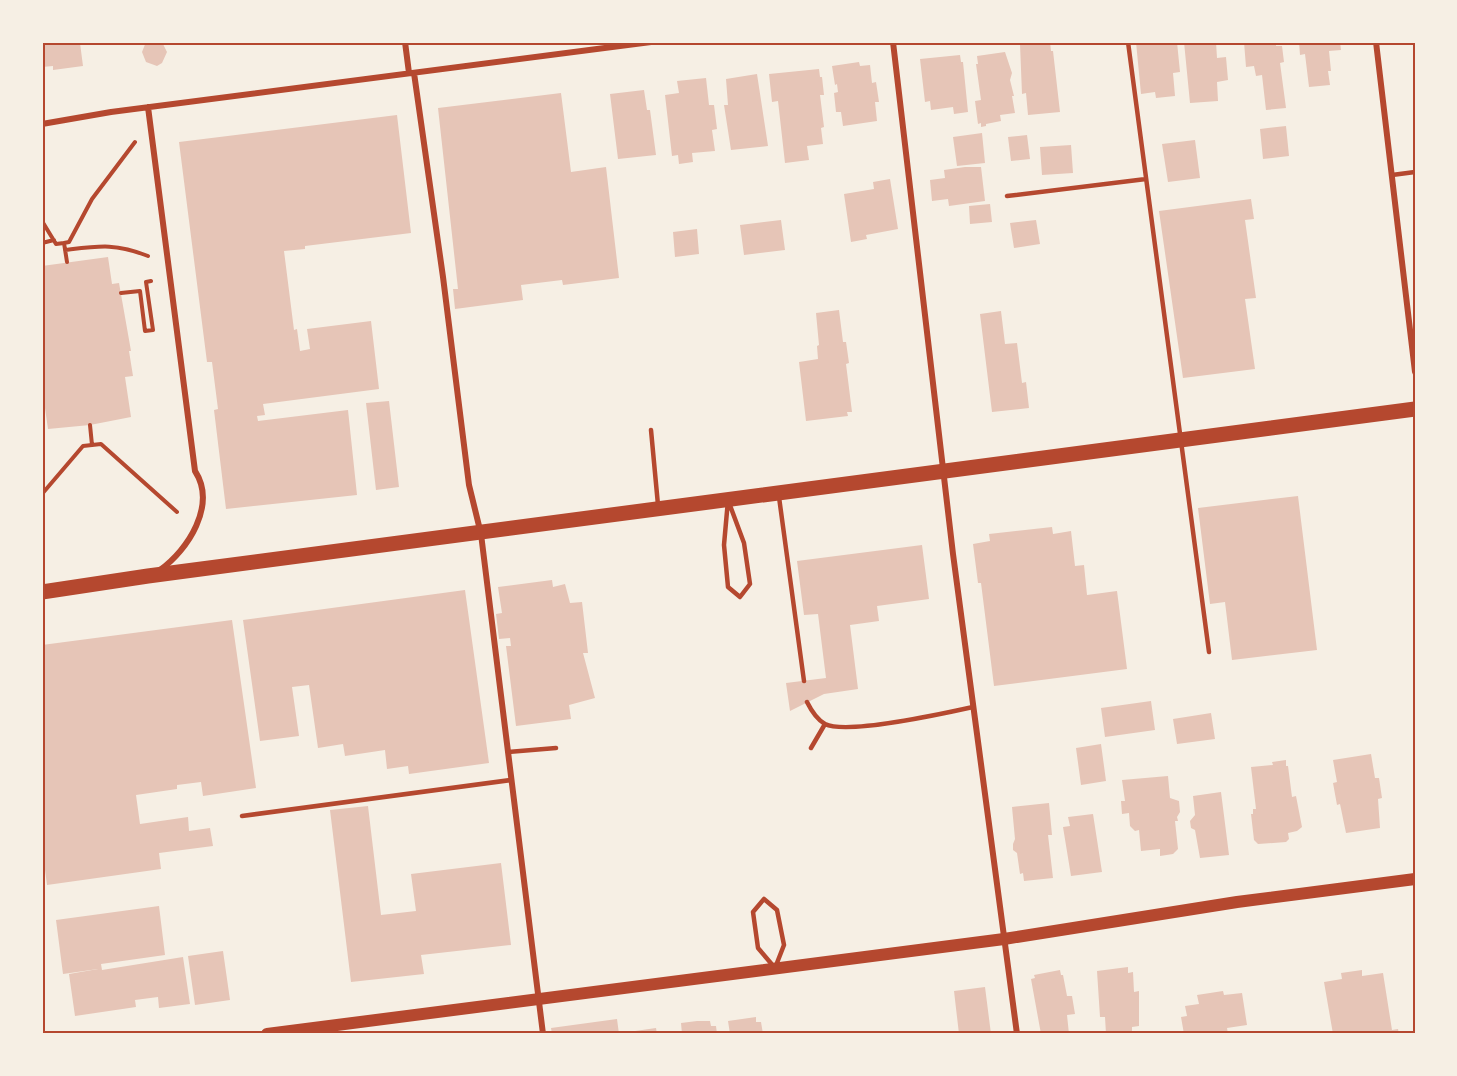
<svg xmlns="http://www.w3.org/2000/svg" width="1457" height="1076" viewBox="0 0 1457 1076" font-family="'DM Sans',sans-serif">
<rect width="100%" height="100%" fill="#f6efe4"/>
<path fill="#e6c5b7" d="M42 42 80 43 83 66 53 70V66L42 67Z
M146 42H162L167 52 162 63 157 66 146 62 142 52Z
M1050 42 1051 51H1053L1060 112 1028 115 1026 93 1022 94 1020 44Z
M1136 42H1177L1180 72 1173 73 1175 96 1156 98 1155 92 1141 94Z
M1184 42H1216L1217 58 1226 57 1228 80 1217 82 1218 101 1190 103Z
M1244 42H1276V46H1282L1284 62 1280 63 1286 108 1266 110 1262 75 1256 76 1254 66 1246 67Z
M1299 42H1340L1341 50 1329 51 1331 71H1328L1330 85 1309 87 1305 54 1300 55Z
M1005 52 1012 73 1010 80 1014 96H1012L1015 113 1000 115 1001 121 986 124V126L981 127V123L978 124 975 101 981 100 976 64H978L977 56Z
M960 55 961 62H963L968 112 954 114 953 107 931 110 930 101 925 102 920 59Z
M859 62 860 66 870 65 872 83 876 82 879 102H875L877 121 843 126 841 112H836L834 93 838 92 837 84 835 85 832 66Z
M819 69 820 77H822L824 95H820L824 127 821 128 823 144 807 146 809 160 785 163 778 101 772 102 769 74Z
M757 74 768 146 731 150 724 105H728L726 79Z
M706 78 709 105H714L717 129 712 130 715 151 692 153 693 162 679 164 678 155 672 156 665 95 679 93 677 81Z
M644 90 647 110H650L656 155 618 159 610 94Z
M561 93 571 172 606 167 619 278 563 285 562 280 521 285 523 300 455 309 453 289H458L438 108Z
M397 115 411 233 305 246V249L284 251 294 330 297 329 300 351 310 349 307 329 371 321 379 389 263 404 265 415 257 416 258 421 348 410 357 495 226 509 214 410 218 409 212 362H207L179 142Z
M1286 126 1289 156 1263 159 1260 129Z
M982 133 985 163 957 166 953 137Z
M1027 135 1030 159 1011 161 1008 137Z
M1195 140 1200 178 1168 182 1162 144Z
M1071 145 1073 173 1042 175 1040 147Z
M965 167H981L985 201 949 206 948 199 932 201 930 180 945 178 944 170Z
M890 179 898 229 866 235 867 239 851 242 844 194 874 189 873 182Z
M1251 199 1254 219 1245 220 1256 298 1245 299 1255 369 1183 378 1159 211Z
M990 204 992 222 970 224 969 206Z
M781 220 785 250 744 255 740 225Z
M1036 220 1040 244 1014 248 1010 223Z
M697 229 699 254 675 257 673 232Z
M108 257 112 284 119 283 131 351H129L133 376 125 377 131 417 90 425 48 429 42 387V266Z
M839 310 843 342H846L849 363 846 364 852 412H847L848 416 806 421 799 362 818 359 817 346 819 345 816 313Z
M1001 311 1005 344 1017 343 1022 383 1026 382 1029 408 992 412 980 314Z
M389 401 399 487 376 490 366 403Z
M1298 496 1317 650 1232 660 1225 602 1210 604 1198 508Z
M1052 527 1053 534 1071 531 1075 566 1084 565 1087 595 1117 591 1127 669 994 686 981 583H978L973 544 990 541 989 534Z
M922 545 929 599 877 606 879 621 850 625 858 689 824 694 790 711 786 683 826 678 818 614 804 615 797 561Z
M552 580 553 587 565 584 570 603 582 602 588 653H583L595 698 569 705 571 719 516 726 506 646H511L510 638 499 639 496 614 502 613 498 587Z
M465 590 489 763 409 774 408 766 387 769 385 750 345 756 343 744 318 748 309 685 292 687 299 736 260 741 243 620Z
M232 620 256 788 203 796 201 782 177 785V789L136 795 140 824 188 817 189 831 210 828 213 846 159 853 161 869 47 885 42 847V645Z
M1151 701 1155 730 1105 737 1101 708Z
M1211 713 1215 739 1177 744 1173 719Z
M1101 744 1106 781 1081 785 1076 748Z
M1371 754 1375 778H1379L1382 798 1378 799 1380 828 1346 833 1340 804 1337 805 1333 783 1337 782 1333 760Z
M1286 760V766H1288L1292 797 1296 796 1302 827 1297 831 1288 833 1289 839 1286 842 1258 844 1254 840 1251 814H1253V809H1256L1251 767 1273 765 1272 762Z
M1168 776 1170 798 1179 801 1180 812 1177 817 1178 821H1175L1178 849 1173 854 1160 856V849L1141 851 1139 830 1135 831 1130 826 1129 813 1122 814 1121 801H1125L1122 780Z
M1221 792 1229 855 1200 858 1195 830 1191 828 1190 821 1195 815 1193 796Z
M1049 803 1052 835H1048L1053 878 1024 881 1023 873 1020 874 1017 853 1013 850V844L1015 839 1012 807Z
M368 806 381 915 416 911 411 874 501 863 511 945 421 955 424 974 351 982 330 810Z
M1093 814 1102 872 1071 876 1063 827 1070 826 1068 817Z
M159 906 165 955 101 964 102 970 183 957 190 1004 159 1008 158 997 135 1000 136 1007 75 1016 69 974 98 969 63 974 56 920Z
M223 951 230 1000 195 1005 188 956Z
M1128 967V973L1133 972 1134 992 1139 991V1026L1132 1027V1034H1106L1105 1017H1100L1097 971Z
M1060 970 1061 975H1063L1067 996H1072L1075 1014 1067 1015 1069 1034H1041L1031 979 1035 978 1034 975Z
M1362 970V976L1383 973 1392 1030 1398 1029 1399 1034H1333L1324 982 1342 979 1341 973Z
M985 987 991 1034H959L954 991Z
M1223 991 1224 995 1242 993 1247 1025 1227 1028 1228 1034H1184L1181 1017 1187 1016 1185 1006 1199 1004 1197 995Z
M756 1017V1022H761L763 1034H730L728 1021Z
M617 1019 619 1034H552L551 1028Z
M697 1021H710L711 1026H716L717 1034H682L681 1023Z
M656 1028 657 1034H628V1032Z"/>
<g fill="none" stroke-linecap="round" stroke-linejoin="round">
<path stroke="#b5482f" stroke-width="4" d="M42 221 56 244 64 243
M42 243 54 240
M65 250C99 246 115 243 148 256
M67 262 64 243 69 242 92 199 135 142
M121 293 140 291 145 331 153 330 146 282 151 281
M90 425 92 445
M42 494 83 446 101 444 177 512"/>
<path stroke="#b5482f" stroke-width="4.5" d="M1128 42 1209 652
M1392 175 1415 172
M1007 196 1146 179
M651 430 658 505
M779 497 804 681
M728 500 744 543 750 584 740 597 728 587 724 545Z
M807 702C811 710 816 719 825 724 847 735 946 713 973 707
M811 748 825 724
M508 752 556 748
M242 816 511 780
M764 899 777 910 784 945 775 968 758 948 753 912Z"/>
<path stroke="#b5482f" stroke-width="6" d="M405 42 409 73
M893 42 953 554 1017 1034
M1376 42 1415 372
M414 73 443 277 469 485 481 534 543 1034
M148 107 195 471C217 505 188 550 160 570
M42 124 111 112 651 42"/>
<path stroke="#b5482f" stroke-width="12" d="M267 1034 1004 939 1237 902 1415 879"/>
<path stroke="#b5482f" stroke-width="15" d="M42 592 148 576 1415 409"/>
</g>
<rect width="1457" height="1076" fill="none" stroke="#f6efe4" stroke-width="87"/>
<rect x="44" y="44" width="1370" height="988" fill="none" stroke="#b5482f" stroke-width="2"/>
</svg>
